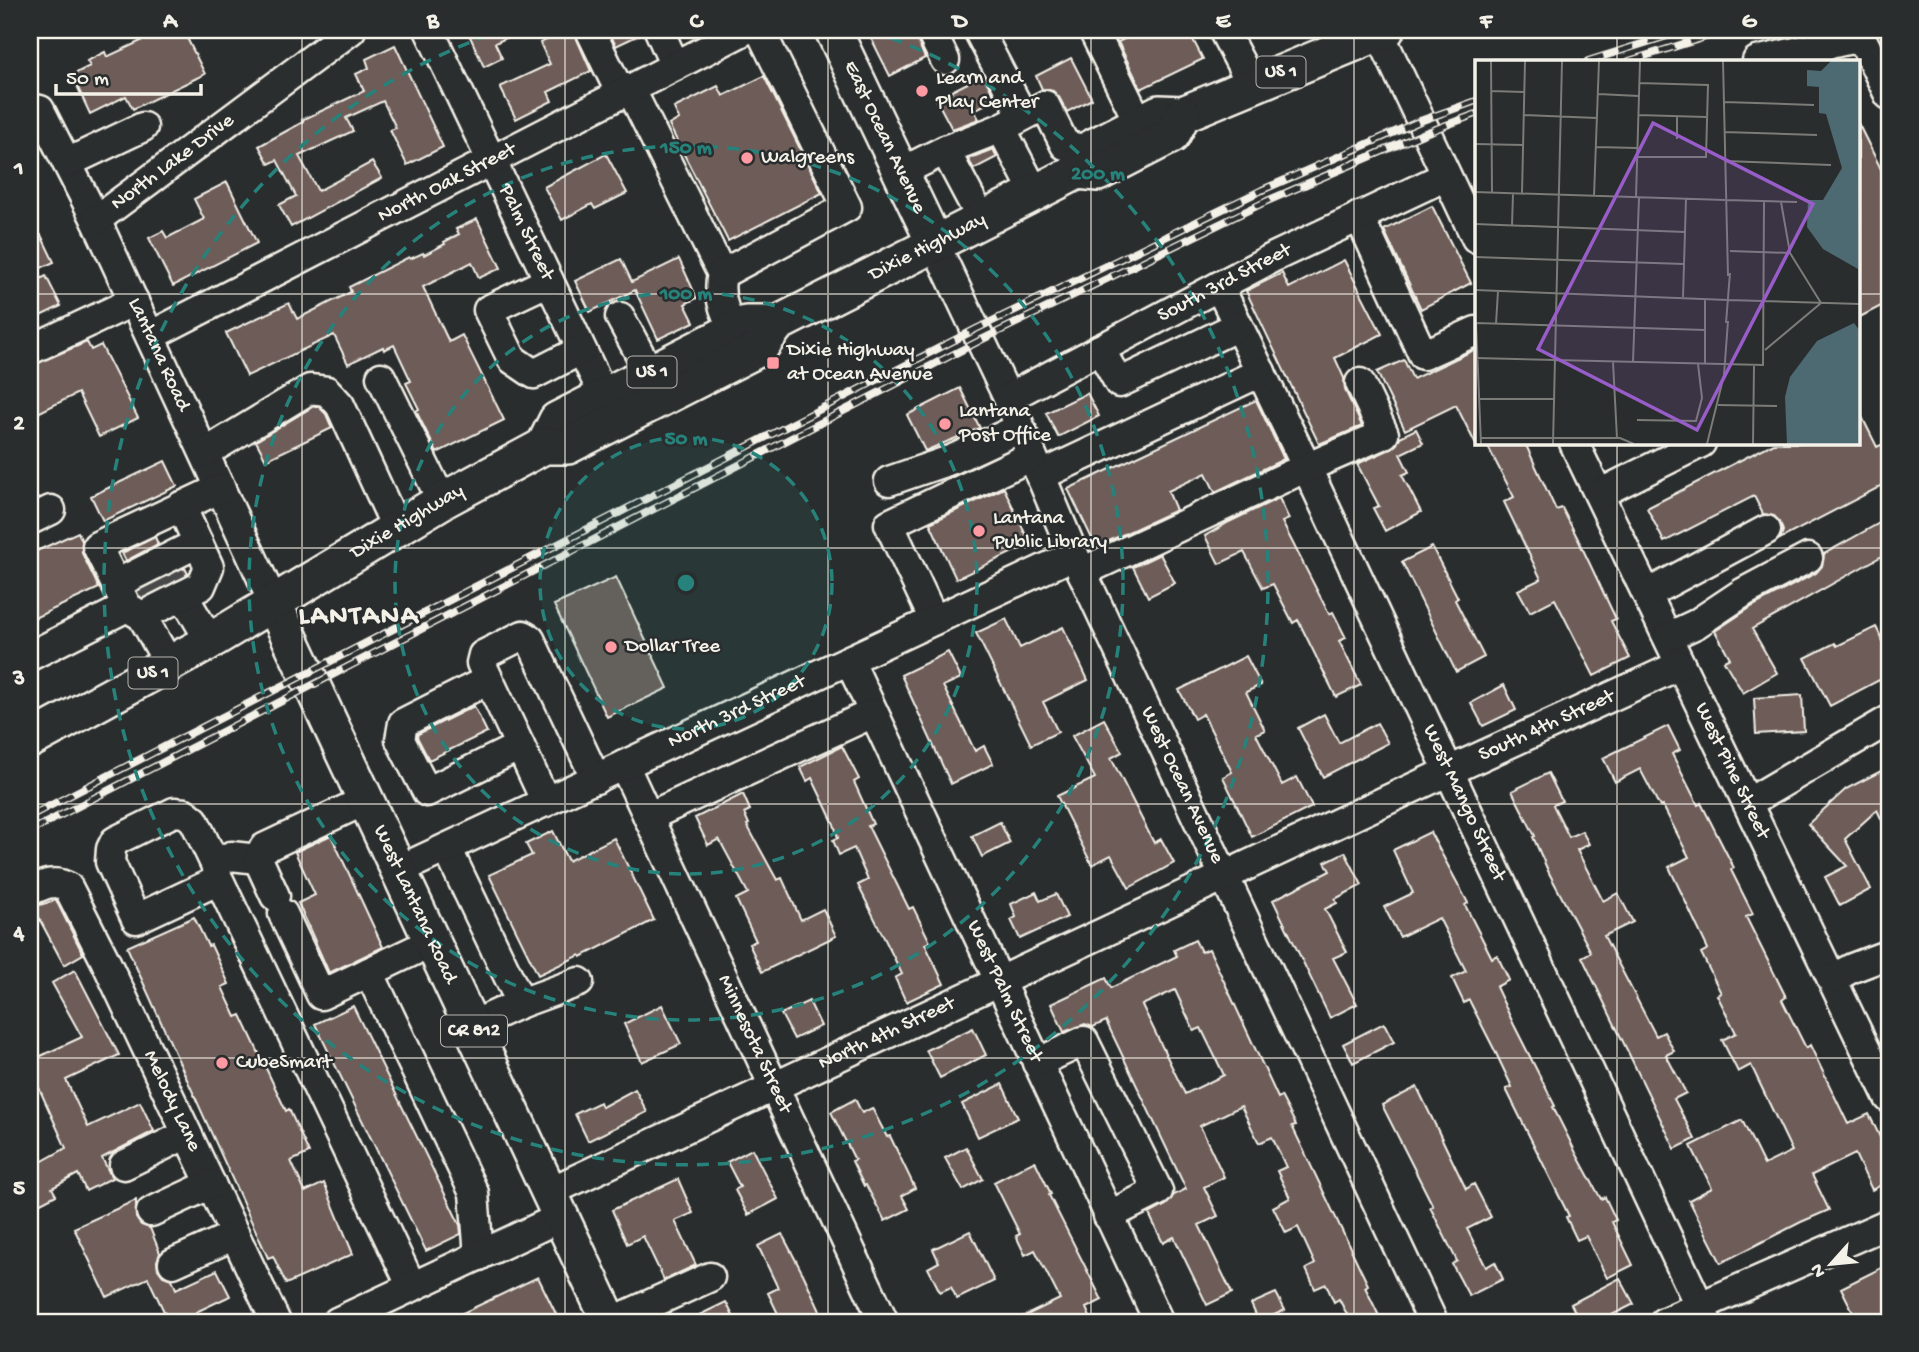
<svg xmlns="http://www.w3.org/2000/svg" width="1919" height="1352" viewBox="0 0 1919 1352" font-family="'Gochi Hand',sans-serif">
<rect width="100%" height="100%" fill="#2a2d2e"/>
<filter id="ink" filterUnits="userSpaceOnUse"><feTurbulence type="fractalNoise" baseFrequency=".0143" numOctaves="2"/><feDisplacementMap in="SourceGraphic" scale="14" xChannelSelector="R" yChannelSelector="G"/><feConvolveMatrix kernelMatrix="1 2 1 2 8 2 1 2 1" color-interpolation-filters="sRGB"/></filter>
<g filter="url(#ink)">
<path fill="#6d5b58" stroke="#f4f1e8" stroke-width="2" fill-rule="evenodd" d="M153 30H183L205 74 133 109 126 96 90 114 72 75 90 66 87 61 105 52 107 57 141 41 139 37Z
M467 30H524L495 43 502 58 484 67Z
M567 30H573L591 71 548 92 552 101 516 119 500 87 550 64 540 43Z
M608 30H643V33L616 46Z
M867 30H913L925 58 890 76Z
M1127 30H1188L1203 59 1141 89 1118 42 1130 36Z
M395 45 443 147 407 165 390 130 396 128 383 101 346 118 353 131 299 156 318 191 372 162 382 178 291 227 279 205 296 196 277 160 269 164 259 146 303 122 302 120 364 91 356 74 369 68 366 59Z
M1071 58 1092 99 1067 112 1059 97 1053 91 1042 89 1036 76Z
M983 75 996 99 974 110 979 119 952 129 936 99Z
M764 76 822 193 728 241 669 125 679 119 674 108 718 86 723 96Z
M1858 123 1886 179 1882 180 1889 194V302L1858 318Z
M993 149 997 157 974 169 968 159Z
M606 154 627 193 595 209 592 204 562 220 544 187Z
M227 182 257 243 173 286 149 238 163 231 167 238 204 219 194 199Z
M1432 206 1471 283 1421 309 1384 230Z
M477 219 501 268 479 278 472 262 423 287 449 342 462 335 504 420 437 453 416 411 419 409 406 383 411 381 394 345 384 350 383 347 348 364 334 335 247 376 226 333 289 303 297 319 351 292 349 287 409 257 410 259 423 253 424 255 445 244 444 242 459 234 456 229Z
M41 235 54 262 30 273V240Z
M621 259 632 282 679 259 697 298 685 304 694 322 658 339 635 290 590 312 575 281Z
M1344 260 1382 334 1335 358 1344 378 1345 390 1362 426 1319 444 1246 291 1282 273 1289 288Z
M46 276 61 306 30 321V284Z
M87 342 91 350 101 345 138 418 99 437 78 393 30 417V366Z
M1476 349V445L1456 405 1405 430 1377 372 1404 360 1413 379Z
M960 388 980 428 925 451 907 415Z
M1087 393 1099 416 1058 437 1046 413Z
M1256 400 1284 459 1215 492 1206 473 1168 491 1176 510 1096 547 1068 489Z
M314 406 319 407 326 414 332 428 266 460 256 441Z
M1858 409 1877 447 1883 444 1889 456V482L1780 539 1783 531 1780 522 1774 516 1763 514 1754 496 1664 542 1647 508 1774 443H1858Z
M1416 429 1423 443 1400 454 1409 472 1402 475 1421 512 1385 531 1373 508 1379 506 1357 464 1391 449 1397 444 1400 437Z
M1486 443H1525L1556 510 1562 508 1578 539 1616 619 1611 621 1630 658 1594 676 1555 599 1530 612 1518 590 1541 579 1504 502 1514 497Z
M165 461 177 486 103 521 91 496Z
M1004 488 1030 544 956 579 930 523Z
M1279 498 1289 519 1282 522 1329 614 1333 612 1346 638 1339 641 1361 685 1336 697 1298 620 1293 623 1273 584 1263 588 1244 552 1219 564 1205 536 1229 522Z
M1883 521 1889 531V552L1752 629 1777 673 1743 693 1724 661 1730 658 1715 631 1753 606 1816 573 1822 566 1824 554Z
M78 532 82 541V553L99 588 30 620V554Z
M155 537 158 544 126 561 122 553Z
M1432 547 1458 598 1455 600 1484 657 1456 672 1402 562Z
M1160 554 1175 583 1148 597 1133 567Z
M185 568 188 574 143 597 140 595 138 592Z
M616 577 668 688 607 717 554 605Z
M1006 619 1020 648 1063 627 1088 680 1043 702 1058 732 1031 745 976 633Z
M1876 627 1884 643 1889 640V675L1830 706 1805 658 1835 643 1837 646Z
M948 652 961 678 943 686 975 751 984 746 993 764 951 784 901 675Z
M1246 656 1261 685 1246 692 1265 730 1256 734 1282 785 1297 777 1312 807 1252 837 1223 777 1232 772 1203 714 1194 719 1179 690Z
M1504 685 1516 710 1483 726 1471 703Z
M1802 695 1804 731 1756 734 1754 698Z
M474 706 487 732 429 760 417 737 418 734Z
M1324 714 1339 743 1377 723 1388 743 1323 777 1298 728Z
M1104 719 1122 752 1111 758 1154 843 1161 839 1174 863 1129 888 1111 855 1092 865 1057 796 1095 778 1072 736Z
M1668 726 1680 750 1672 754 1698 805 1701 803 1734 868 1731 870 1753 914 1746 917 1786 997 1782 1000 1806 1048 1810 1045 1848 1124 1869 1114 1889 1156V1181L1872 1190 1855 1154 1812 1175 1829 1210 1801 1222 1721 1263 1689 1200 1712 1188 1691 1146 1742 1120 1764 1165 1792 1151 1751 1065 1738 1072 1722 1040 1736 1033 1717 995 1721 993 1701 953 1708 949 1669 867 1689 857 1663 806 1660 807 1640 769 1615 782 1603 758Z
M842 746 859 779 854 782 873 824 868 826 909 909 913 907 930 942 925 944 944 984 906 1002 895 978 902 974 858 885 868 880 854 848 839 855 833 840 838 838 834 824 812 778 807 781 800 767Z
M1889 767V835L1877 810 1845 839 1871 889 1840 906 1825 877 1847 866 1808 824 1846 789Z
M1548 773 1562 801 1553 805 1569 837 1582 831 1589 844 1577 850 1603 901 1618 893 1633 922 1604 936 1656 1036 1664 1032 1674 1051 1666 1055 1686 1093 1674 1099 1695 1139 1675 1149 1582 957 1591 952 1549 873 1533 837 1535 836 1512 791Z
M743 794 750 810 744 813 749 824 747 825 777 880 782 878 801 920 823 909 836 936 762 972 749 944 756 941 736 899 748 893 719 839 708 845 695 818Z
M1000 822 1010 843 982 857 972 836Z
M553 831 568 861 614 838 654 920 581 957 580 955 538 975 489 875 532 855 526 844Z
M1430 832 1468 903 1465 905 1492 958 1497 955 1509 980 1496 987 1514 1025 1555 1106 1553 1107 1576 1153 1601 1199 1605 1197 1616 1220 1612 1222 1633 1265 1607 1278 1586 1236 1577 1240 1566 1217 1569 1216 1506 1089 1512 1087 1494 1049 1469 1000 1464 1003 1452 978 1466 971 1439 918 1400 937 1384 907 1413 893 1393 850Z
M331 835 383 947 329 973 298 903 315 895 295 852Z
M1345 852 1362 885 1335 899 1337 903 1325 909 1347 952 1333 958 1357 1004 1330 1018 1273 900 1330 871 1325 862Z
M1036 892 1040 901 1056 894 1067 917 1020 939 1011 920 1016 917 1011 904Z
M56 900 83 954 64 965 33 907Z
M194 917 208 946 211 945 229 984 222 987 236 1017 241 1015 286 1111 289 1109 309 1153 291 1161 305 1192 324 1183 353 1254 286 1284 273 1256 268 1258 127 947Z
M1195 940 1201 952 1209 949 1278 1098 1281 1096 1296 1125 1292 1126 1368 1285 1365 1287 1382 1322H1351L1339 1299 1334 1302 1326 1284 1315 1289 1306 1269 1315 1264 1298 1227 1286 1233 1273 1207 1290 1198 1277 1171 1286 1167 1272 1137 1259 1143 1241 1106 1200 1126 1224 1177 1204 1187 1218 1216 1199 1225 1232 1293 1207 1305 1174 1237 1163 1243 1149 1214 1166 1205 1174 1195 1186 1189 1106 1021 1093 1027 1085 1024 1064 1032 1051 1004 1106 978 1111 988 1177 956 1174 950ZM1175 990 1194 1031 1201 1028 1224 1075 1185 1094 1142 1005Z
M75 970 119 1055 66 1080 88 1127 140 1102 154 1131 102 1158 112 1178 86 1191 78 1174 52 1188 56 1195 37 1205 30 1191V1168L66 1148 30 1068V1061L82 1037 52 983Z
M809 1001 821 1026 794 1039 781 1014Z
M662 1005 681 1044 642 1062 624 1024Z
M353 1006 460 1225 461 1234 426 1251 315 1024Z
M1384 1023 1394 1042 1353 1063 1343 1044Z
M973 1028 986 1055 940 1078 926 1050Z
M1002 1084 1018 1118 978 1137 962 1104Z
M1417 1087 1466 1189 1474 1184 1491 1217 1467 1229 1486 1267 1495 1262 1503 1279 1469 1296 1452 1264 1457 1261 1430 1207 1433 1206 1382 1105Z
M635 1089 647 1112 588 1141 575 1114 600 1102 602 1107Z
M855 1099 862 1113 872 1108 887 1137 890 1136 915 1188 902 1196 909 1209 885 1221 866 1185 864 1186 852 1161 855 1160 831 1112Z
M966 1147 983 1179 963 1190 945 1158Z
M752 1149 778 1199 748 1215 735 1190 740 1187 727 1162Z
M1035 1161 1051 1194 1049 1195 1102 1300 1086 1308 1092 1322H1012L1060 1299 1035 1250 1025 1255 1016 1236 1020 1234 994 1182Z
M678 1179 693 1213 675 1221 696 1265 664 1280 643 1236 627 1244 612 1210Z
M136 1200V1218L141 1225 150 1228 160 1253 157 1261 158 1269 163 1276 172 1279 176 1289 217 1270 230 1296 196 1312 200 1322H169L148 1278 107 1297 74 1228Z
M970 1231 994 1281 957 1299 951 1287 940 1292 928 1268 939 1262 933 1249Z
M782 1234 804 1276 825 1322H782L768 1293 778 1288 758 1246Z
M1889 1264V1322H1858L1841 1288Z
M538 1277 560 1322H444Z
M1620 1278 1634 1304 1598 1322H1580L1571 1304Z
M1276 1293 1285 1310 1259 1322 1251 1304Z
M726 1302 736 1322H685Z"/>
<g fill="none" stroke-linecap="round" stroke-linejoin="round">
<path stroke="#484a4a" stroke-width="28" stroke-dasharray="28 14" stroke-linecap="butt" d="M165 565 176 588
M140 578 151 600"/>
<defs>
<g id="minor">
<path id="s1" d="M429 30 604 396"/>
<path d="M590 30 621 94"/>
<path d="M659 30 675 66"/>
<path d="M930 30 945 60"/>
<path d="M978 30 1023 116"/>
<path d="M1093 30 1139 123"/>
<path d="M1223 30 1252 85"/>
<path d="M1378 30 1476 238"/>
<path d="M1757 61 1851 39 1864 43 1889 95"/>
<path d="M630 88 722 274C717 294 724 312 734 330"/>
<path id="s2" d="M30 108 40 110 96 220 273 602"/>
<path d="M945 150 1001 128"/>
<path d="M67 163 143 127"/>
<path d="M901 172 945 150 982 220"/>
<path d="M1035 193 1001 128 1045 105 1065 145 1087 150"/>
<path d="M1359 216 1423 355 1476 331"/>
<path id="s3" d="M96 220 351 30"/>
<path id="s4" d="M935 244 1008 398 1074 555 1433 1322"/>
<path d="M722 274 847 207 760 30"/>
<path d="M549 281 488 310 512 359 534 374 581 350"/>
<path id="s5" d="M1219 286 1297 447 1707 1322"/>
<path d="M620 317 650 373"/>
<path id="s6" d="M150 336 745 30"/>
<path d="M1100 349 1119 383 1238 326"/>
<path d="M30 350 134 301"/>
<path d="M381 377 442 501"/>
<path id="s7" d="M1008 398 1274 257 1446 176"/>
<path id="s8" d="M1574 443 1889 1098"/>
<path d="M205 453 310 389 327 391 340 405 396 527"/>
<path d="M1040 476 1261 372"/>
<path d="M889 481 953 459 1020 428"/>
<path d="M1599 494 1701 443"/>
<path d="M30 520 51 510"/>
<path d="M1082 572 1292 474 1384 434 1360 383"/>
<path d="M116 584 198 543"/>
<path d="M1647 594 1766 530"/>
<path d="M183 595 210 641"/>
<path d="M142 616 201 586 209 567 181 506"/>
<path d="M934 620 889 524 1032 456"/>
<path d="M1668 637 1696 624 1744 592 1808 558"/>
<path d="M30 656 127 607"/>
<path id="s9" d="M849 660 1159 1322"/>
<path d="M169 664 142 616 127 607 97 546 221 488"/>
<path d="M488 680 403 723 400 740 427 792 520 746 481 663 483 655 523 635 530 639 596 779"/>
<path d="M520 746 546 802"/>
<path id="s10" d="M624 765 884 1322"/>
<path d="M1749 802 1889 720"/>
<path d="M648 817 873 713"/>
<path d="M447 848 521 1003"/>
<path d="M258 859 231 856 215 864 194 820 185 813 174 812 115 841 111 849 110 862 136 919 219 880 412 1287"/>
<path id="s11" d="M399 870 1074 555"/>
<path id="s12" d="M30 891C43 885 54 879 68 887L105 960 276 1322"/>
<path d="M275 896 258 859 264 848 366 800"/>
<path d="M283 914 321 995 432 942"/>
<path d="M369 972 474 1193 479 1256"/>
<path d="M1832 979 1852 968 1889 954"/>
<path d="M471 1026 521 1003 579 982"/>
<path d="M1037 1063 1084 1041 1158 1191 1108 1216"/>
<path d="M124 1165 187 1134"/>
<path id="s13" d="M549 1192 1449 771 1680 665"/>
<path d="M151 1212 211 1184"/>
<path d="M173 1263 235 1235"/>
<path d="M337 1322 561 1217"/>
<path d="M611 1322 710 1277"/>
<path d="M1664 1322 1889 1223"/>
</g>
<g id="major">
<path id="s14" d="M833 30 935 244"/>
<path d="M1078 171 1087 150 1159 113 1183 114 1386 30"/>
<path id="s15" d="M544 446 557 420 746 324H777L1078 171 1098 173 1172 135 1183 114"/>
<path id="s16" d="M273 602 610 1322"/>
<path id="s17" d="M30 740 202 646 442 501 544 446H568L760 348 777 324"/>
</g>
</defs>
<use href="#minor" stroke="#f4f1e8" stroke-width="33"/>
<use href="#major" stroke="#f4f1e8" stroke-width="40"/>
<use href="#minor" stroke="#2a2d2e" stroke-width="28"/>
<use href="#major" stroke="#2a2d2e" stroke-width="35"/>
<defs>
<path id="rail" d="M1588 61 1686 30
M1629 61 1728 30
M30 816 976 329 1262 190 1420 121 1476 101
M30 831 981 340 1267 201 1425 133 1476 114"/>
</defs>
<use href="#rail" stroke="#f4f1e8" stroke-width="8"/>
<use href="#rail" stroke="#2a2d2e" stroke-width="5" stroke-dasharray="16" stroke-linecap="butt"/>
</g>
</g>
<path fill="none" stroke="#f4f1e8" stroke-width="2" stroke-opacity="0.55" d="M302 30V1322M565 30V1322M828 30V1322M1091 30V1322M1354 30V1322M1617 30V61M30 294H1476M1858 294H1889M1617 443V1322M30 548H1889M30 804H1889M30 1058H1889"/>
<circle cx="686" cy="583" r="146" fill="#26827a" fill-opacity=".12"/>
<g fill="none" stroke="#26827a" stroke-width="3.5" stroke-dasharray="12 9">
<circle cx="686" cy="583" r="146"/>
<circle cx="686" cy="583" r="291"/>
<circle cx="686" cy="583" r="437"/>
<path d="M871 31A582 582 0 1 1 501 31"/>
</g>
<g fill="#ff9aa2" stroke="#2a2d2e" stroke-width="2.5">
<circle cx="922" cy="91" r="7"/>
<circle cx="747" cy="158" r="7"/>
<rect x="766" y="356" width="14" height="14" rx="3.5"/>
<circle cx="945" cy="424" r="7"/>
<circle cx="979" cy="531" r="7"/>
<circle cx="611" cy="647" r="7"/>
<circle cx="222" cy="1063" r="7"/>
</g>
<g text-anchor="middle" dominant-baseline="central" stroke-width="5" stroke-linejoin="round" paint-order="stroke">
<g fill="#2a2d2e" stroke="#b7b6b0" stroke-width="2">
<rect x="1256.5" y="56.5" width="49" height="31" rx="5"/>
<rect x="627.5" y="356.5" width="49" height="31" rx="5"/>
<rect x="128.5" y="657.5" width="49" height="31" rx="5"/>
<rect x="441" y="1015.5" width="66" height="31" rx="5"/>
</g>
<g font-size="19" font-weight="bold" fill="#f4f1e8">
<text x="1281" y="72">US 1</text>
<text x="652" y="372">US 1</text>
<text x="153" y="673">US 1</text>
<text x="474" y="1031">CR 812</text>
</g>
<g font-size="21" fill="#f4f1e8" stroke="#2a2d2e" text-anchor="start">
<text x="936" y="79">Learn and<tspan x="936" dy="24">Play Center</tspan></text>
<text x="761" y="158">Walgreens</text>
<text x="787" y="351">Dixie Highway<tspan x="787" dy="24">at Ocean Avenue</tspan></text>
<text x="959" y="412">Lantana<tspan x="959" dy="24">Post Office</tspan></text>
<text x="993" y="519">Lantana<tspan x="993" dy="24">Public Library</tspan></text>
<text x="625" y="647">Dollar Tree</text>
<text x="236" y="1063">CubeSmart</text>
</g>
<g font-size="21" fill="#f4f1e8" stroke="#2a2d2e">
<text stroke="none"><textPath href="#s14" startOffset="119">East Ocean Avenue</textPath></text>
<text stroke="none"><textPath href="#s3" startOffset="96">North Lake Drive</textPath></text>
<text stroke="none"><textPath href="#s6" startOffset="334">North Oak Street</textPath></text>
<text stroke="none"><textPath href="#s1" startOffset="224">Palm Street</textPath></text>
<text stroke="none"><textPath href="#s15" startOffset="441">Dixie Highway</textPath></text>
<text stroke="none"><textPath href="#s7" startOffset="245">South 3rd Street</textPath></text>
<text stroke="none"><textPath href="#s2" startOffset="282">Lantana Road</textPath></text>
<text stroke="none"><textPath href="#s17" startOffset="436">Dixie Highway</textPath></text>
<text stroke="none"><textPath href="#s11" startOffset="373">North 3rd Street</textPath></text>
<text stroke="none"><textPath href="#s13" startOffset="1101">South 4th Street</textPath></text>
<text stroke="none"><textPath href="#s8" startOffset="364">West Pine Street</textPath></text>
<text stroke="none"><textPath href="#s4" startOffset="595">West Ocean Avenue</textPath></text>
<text stroke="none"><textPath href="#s5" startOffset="572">West Mango Street</textPath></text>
<text stroke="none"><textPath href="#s16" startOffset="334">West Lantana Road</textPath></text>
<text stroke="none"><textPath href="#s9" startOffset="366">West Palm Street</textPath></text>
<text stroke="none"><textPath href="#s13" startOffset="373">North 4th Street</textPath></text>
<text stroke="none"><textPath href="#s10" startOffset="308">Minnesota Street</textPath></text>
<text stroke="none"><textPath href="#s12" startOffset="278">Melody Lane</textPath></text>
</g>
<g font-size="28" font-weight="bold" letter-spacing="2" fill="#f4f1e8" stroke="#2a2d2e">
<text x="359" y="617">LANTANA</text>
</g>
</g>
<g transform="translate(1475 60)">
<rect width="385" height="385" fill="#2a2d2e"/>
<path d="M356 1H385L383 209 348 189 332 167 333 140H348L367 108 351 54 344 53V27L332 26V10L346 11ZM379 263 385 271V384H312L310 337 315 317 342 281Z" fill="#4d6a72"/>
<path fill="none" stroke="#7b7b78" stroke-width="2" d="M16 1 17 132M248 1 253 216M16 31 49 32M123 34 164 36M249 42 339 45M49 55 122 58M163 55 231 57M249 72 342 75M202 79V56M0 84 48 85M121 87 162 88M162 97H231L233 25 164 23M250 101 356 105M0 132 250 140M47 133 50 1M119 136 124 1M161 137 165 1M251 140 322 142M0 164 210 172M37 166 38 133M255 191 315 193M0 197 209 204M0 230 253 240M208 237 211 139M253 240 385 244M251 263 255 213M21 264 23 231M290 290 346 243 315 193 306 142M0 298 288 305 289 142M138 302 142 378M158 302 164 138M230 304V239M4 339H79M243 345 302 346M162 360 221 361 227 338 223 304M6 378H145L159 384M6 384 1 263 231 270M78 384 87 1M232 384 249 315 253 261M278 384 279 306"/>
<path fill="#995dc9" fill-opacity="0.15" stroke="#995dc9" stroke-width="3.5" d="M178 63 338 144 222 370 63 289Z"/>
<rect width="385" height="385" fill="none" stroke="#f4f1e8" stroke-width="3.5"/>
</g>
<circle cx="686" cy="583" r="10" fill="#26827a" stroke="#2a2d2e" stroke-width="3.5"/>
<g font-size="21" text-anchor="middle" font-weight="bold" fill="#26827a" stroke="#2a2d2e" stroke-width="5" stroke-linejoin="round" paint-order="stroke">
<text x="686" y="153">150 m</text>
<text x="1098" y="179">200 m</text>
<text x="686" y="299">100 m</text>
<text x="686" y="444">50 m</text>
</g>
<rect width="1919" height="1352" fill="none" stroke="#2a2d2e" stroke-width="77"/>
<g transform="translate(1831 1264) rotate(243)" stroke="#2a2d2e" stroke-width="5" paint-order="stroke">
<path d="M0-5L12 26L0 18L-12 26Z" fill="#f4f1e8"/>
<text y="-10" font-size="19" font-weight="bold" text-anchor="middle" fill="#f4f1e8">N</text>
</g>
<path d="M56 84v10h145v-10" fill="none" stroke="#f4f1e8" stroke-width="3.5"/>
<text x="66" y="84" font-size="21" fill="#f4f1e8" stroke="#2a2d2e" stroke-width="5" paint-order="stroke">50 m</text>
<rect x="38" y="38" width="1843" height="1276" fill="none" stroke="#f4f1e8" stroke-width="2.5"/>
<g font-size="23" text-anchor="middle" font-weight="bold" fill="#f4f1e8">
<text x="170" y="27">A</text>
<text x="433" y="27">B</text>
<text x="696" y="27">C</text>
<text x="960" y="27">D</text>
<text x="1223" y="27">E</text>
<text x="1486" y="27">F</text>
<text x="1749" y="27">G</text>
<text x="19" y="174">1</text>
<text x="19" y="429">2</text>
<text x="19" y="684">3</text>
<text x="19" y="939">4</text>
<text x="19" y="1194">5</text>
</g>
</svg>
